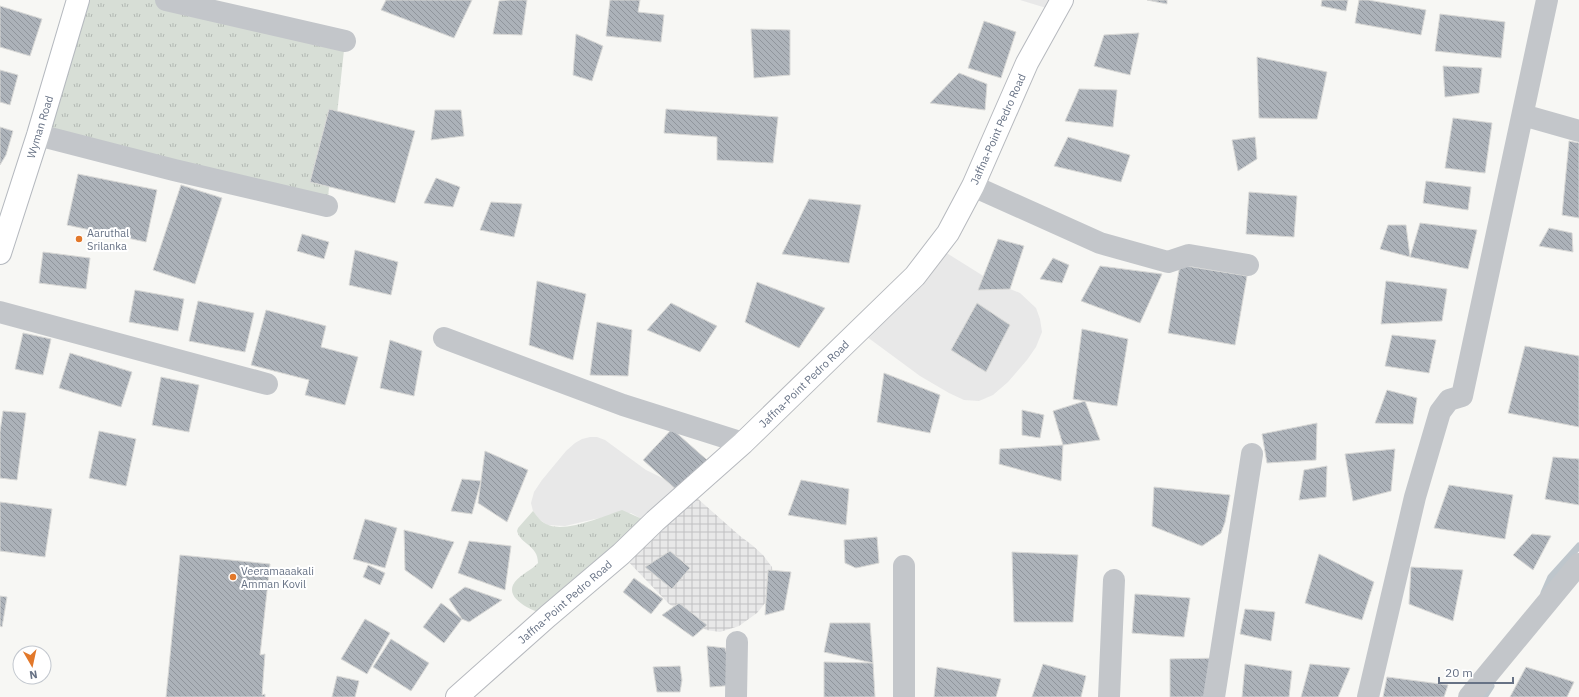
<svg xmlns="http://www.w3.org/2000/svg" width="1579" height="697" viewBox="0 0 1579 697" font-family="'IBM Plex Sans',sans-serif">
<defs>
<pattern id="industrial-grid" width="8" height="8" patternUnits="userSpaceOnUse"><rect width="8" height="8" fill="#e8e8e8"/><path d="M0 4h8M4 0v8" fill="none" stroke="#c0c0c2"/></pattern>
<pattern id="grass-tufts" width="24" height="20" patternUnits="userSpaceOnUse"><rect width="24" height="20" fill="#d7ded6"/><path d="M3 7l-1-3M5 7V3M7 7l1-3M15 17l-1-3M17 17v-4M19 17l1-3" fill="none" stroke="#b2b8b3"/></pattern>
<pattern id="building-back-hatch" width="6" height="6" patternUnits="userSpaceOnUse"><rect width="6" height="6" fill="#acb2b9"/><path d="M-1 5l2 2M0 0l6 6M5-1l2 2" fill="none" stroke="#90959c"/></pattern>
</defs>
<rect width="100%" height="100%" fill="#f7f7f4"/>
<path fill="#e8e8e8" d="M1020 0H1062L1056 11Z
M937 247 993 282 1020 293 1036 308 1040 319 1042 332 1036 347 1027 360 1008 382 993 395 979 401 964 400 949 393 920 376 859 331Z
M590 437H597L605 440 646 470 689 491 655 521 640 518 631 513 595 519 565 526 547 525 539 519 533 511 531 503 534 492 542 480 566 451 575 443 582 439Z"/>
<path fill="url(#industrial-grid)" d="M689 491 740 536 752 545 763 555 772 567 773 583 770 597 757 613 739 626 720 632 706 630 669 604 621 554Z"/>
<path fill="url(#grass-tufts)" d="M78 0H166L345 41 327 206 38 135Z
M622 510 640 518 655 521 548 616C537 612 506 601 513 585 517 577 529 571 535 566L538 563C538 545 521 545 517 531L518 528 533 511C537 516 540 521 546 524 564 534 604 516 622 510Z"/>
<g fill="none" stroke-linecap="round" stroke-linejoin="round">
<path stroke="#bec6cc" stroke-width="7" d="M1544 593 1551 577 1579 546
M1484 697 1491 686"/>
</g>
<path fill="url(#building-back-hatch)" stroke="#d9d9d7" d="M386 0H472L454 38 381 10Z
M508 0H527L522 35 493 34 499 1Z
M610 0H640L638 12 664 15 661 42 606 36Z
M1147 0H1167V4Z
M1322 0H1348L1346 11 1321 6Z
M1359 0H1368L1426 10 1421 35 1355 23Z
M0 6 42 19 30 56 0 47Z
M1440 14 1505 22 1501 58 1435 51Z
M984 21 1016 32 1001 78 968 68Z
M751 29 790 30V75L754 78Z
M1139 33 1130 75 1094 66 1104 35Z
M576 34 603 46 592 81 573 75Z
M1257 57 1327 72 1317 119 1259 118Z
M1443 66 1482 68 1479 93 1445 97Z
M0 70 18 75 10 105 0 102Z
M959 73 987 84 985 110 930 103Z
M1079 89 1117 90 1113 127 1065 121Z
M329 109 415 131 395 203 310 182Z
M666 109 778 117 773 163 717 160V137L664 133Z
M435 110H461L464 136 431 140Z
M1453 118 1492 123 1485 173 1445 168Z
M0 127 13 131 6 155 0 165Z
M1068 137 1130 155 1121 182 1054 166Z
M1255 137 1257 159 1238 171 1232 140Z
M1569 141 1579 143V218L1562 215Z
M78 174 157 190 146 242 67 225Z
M436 178 460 187 453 207 424 203Z
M1426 181 1471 187 1468 210 1423 203Z
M181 185 222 198 195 284 153 270Z
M1249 192 1297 196 1294 237 1246 234Z
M809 199 861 205 849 263 782 254Z
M491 202 522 204 514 237 480 230Z
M1420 223 1477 230 1468 269 1410 257Z
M1388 225H1406L1410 257 1380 249Z
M1549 228 1572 233 1573 252 1539 246Z
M302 234 329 242 324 259 297 251Z
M998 239 1024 246 1010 289 978 290Z
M355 250 398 262 391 295 349 285Z
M43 252 90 258 86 289 39 283Z
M1053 258 1069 265 1062 283 1040 279Z
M1180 265 1247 276 1235 345 1168 333Z
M1100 266 1162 274 1140 323 1081 301Z
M537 281 586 294 573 360 529 345Z
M1386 281 1447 289 1442 321 1381 324Z
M757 282 825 308 799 348 745 322Z
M135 290 184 299 178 331 129 322Z
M198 301 254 313 245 352 189 341Z
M671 303 717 326 700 352 647 330Z
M977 303 1010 325 986 372 951 350Z
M266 310 326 326 321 347 358 357 345 405 305 395 309 380 251 365Z
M597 322 632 330 628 376 590 375Z
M1082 329 1128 339 1117 406 1073 399Z
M23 333 51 339 43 375 15 369Z
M1392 335 1436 340 1429 373 1385 366Z
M390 340 422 351 414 396 380 388Z
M1525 346 1579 356V427L1508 413Z
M70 353 132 372 121 407 59 388Z
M884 373 940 395 930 433 877 422Z
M161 377 199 385 189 432 152 425Z
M1387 390 1417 398 1413 424 1375 423Z
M1085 401 1100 440 1063 445 1053 411Z
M1022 410 1044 415 1040 438 1022 435Z
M3 411 26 413 17 480 0 478V432Z
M1317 423 1316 460 1267 463 1262 434Z
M672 429 707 460 679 492 643 460Z
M99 431 136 439 126 486 89 478Z
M1063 445 1061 481 999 464 1000 449Z
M1395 449 1391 491 1353 501 1345 454Z
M485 451 528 470 507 522 478 503Z
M1553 457 1579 459V505L1545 499Z
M1327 466 1326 497 1299 500 1304 470Z
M462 479 481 481 472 514 451 511Z
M801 480 849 489 846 525 788 515Z
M1449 485 1513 495 1505 539 1434 528Z
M1154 487 1230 495 1225 522 1221 533 1202 546 1152 526Z
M0 502 52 509 45 557 0 551Z
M365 519 397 528 385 568 353 559Z
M404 530 454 542 432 589 405 570Z
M1532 534 1551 536 1533 570 1513 555Z
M877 537 879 563 856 568 845 563 844 540Z
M469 541 511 546 505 590 458 573Z
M670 551 690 568 672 589 645 567Z
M1012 552 1078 555 1073 622H1014Z
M1319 554 1374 582 1362 620 1305 603Z
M180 555 270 564 260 655 265 654 262 695 265 694V697H166Z
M368 565 385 573 380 585 363 577Z
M1411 567 1463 570 1453 621 1409 604Z
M768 570 791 572 784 610 765 615Z
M634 578 663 599 651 614 623 592Z
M465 587 502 600 469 622 462 619 449 599Z
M1135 594 1190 598 1184 637 1132 633Z
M0 596 7 597 2 627 0 626Z
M441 603 462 619 444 643 423 627Z
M679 603 707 625 693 637 662 615Z
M1245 609 1275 612 1271 641 1240 634Z
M365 619 390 633 367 674 341 659Z
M830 623H870L873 663 824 652Z
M391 639 429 663 411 691 373 667Z
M707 646 725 648 736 685 710 687Z
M1220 658 1214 697H1170V659Z
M824 662 873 663 875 697H824Z
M1043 664 1086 676 1081 697H1032Z
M1245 664 1292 671 1289 697H1242Z
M1310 664 1350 668 1338 697H1301Z
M680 666 682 680 680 692H657L653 667Z
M937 667 1001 679 996 697H934Z
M1526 667 1574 682 1567 697H1510Z
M337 676 359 681 355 697H332Z
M1387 677 1448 685 1444 697H1383Z"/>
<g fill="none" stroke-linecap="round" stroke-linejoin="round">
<defs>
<path id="secondary" d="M0 253 38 135 78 0"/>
<path id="primary" d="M457 697 548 616 621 554 655 521 743 443 915 276 948 233 973 186 1027 63 1062 0"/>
</defs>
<use href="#secondary" stroke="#b5b9bf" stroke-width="24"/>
<use href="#primary" stroke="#b6b9be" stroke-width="24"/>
<path stroke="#c3c6ca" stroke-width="22" d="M166 0 345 41
M1523 115 1579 131
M38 135 174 170 327 206
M973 186 1100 243 1168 262 1189 255 1248 265
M0 312 267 384
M444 338 623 405 743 443
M904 566V697
M736 697 737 642
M1109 697 1114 580
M1214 697 1252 454
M1368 697 1415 497 1440 412 1449 400 1462 396 1547 0
M1469 697 1579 564"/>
<use href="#secondary" stroke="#fff" stroke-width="22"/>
<use href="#primary" stroke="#fff" stroke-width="22"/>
</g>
<g fill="#e2782a" stroke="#fff" stroke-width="1.5">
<circle cx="79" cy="239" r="4"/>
<circle cx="233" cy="577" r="4"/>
</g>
<g text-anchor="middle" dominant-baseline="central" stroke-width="4" stroke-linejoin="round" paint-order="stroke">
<g font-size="11" fill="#677285" stroke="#fff">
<text transform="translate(40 127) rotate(-73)">Wyman Road</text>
<text transform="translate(998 129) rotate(-66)">Jaffna-Point Pedro Road</text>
<text transform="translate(804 384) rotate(-44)">Jaffna-Point Pedro Road</text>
<text transform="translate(565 602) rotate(-41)">Jaffna-Point Pedro Road</text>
</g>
<g font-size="11" fill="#677285" stroke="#fff" text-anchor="start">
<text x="87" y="233">Aaruthal<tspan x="87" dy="13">Srilanka</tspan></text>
<text x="241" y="571">Veeramaaakali<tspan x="241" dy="13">Amman Kovil</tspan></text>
</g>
</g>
<g transform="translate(32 665) rotate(171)"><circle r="19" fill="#ffffff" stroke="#c2c7ce"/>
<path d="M0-3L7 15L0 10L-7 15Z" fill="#e2782a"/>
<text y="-6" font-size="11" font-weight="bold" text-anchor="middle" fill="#677285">N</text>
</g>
<path d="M1439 677v6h74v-6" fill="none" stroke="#677285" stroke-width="2"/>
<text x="1445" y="677" font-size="12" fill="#677285" stroke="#ffffff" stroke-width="3" paint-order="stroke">20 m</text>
</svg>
